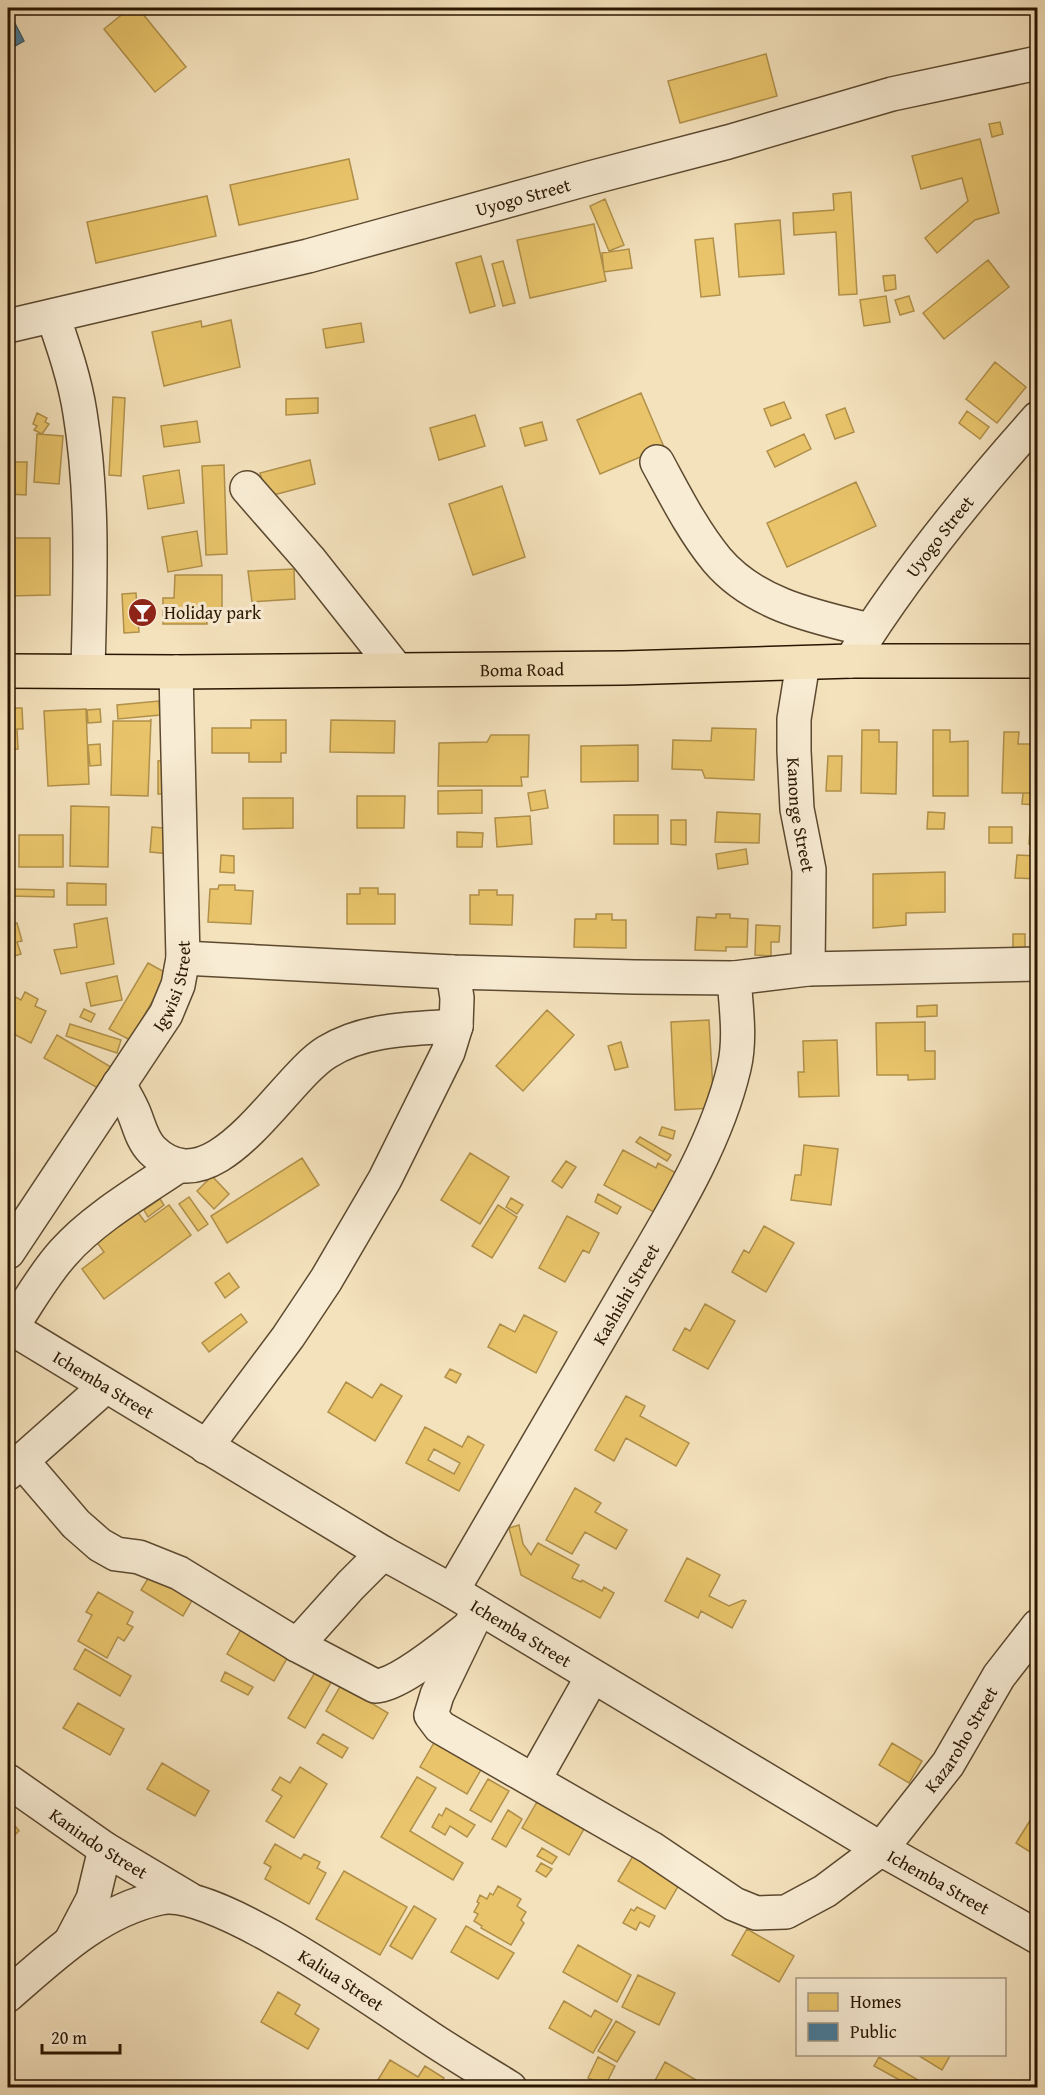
<svg xmlns="http://www.w3.org/2000/svg" width="1045" height="2095" viewBox="0 0 1045 2095" font-family="'Gentium Book Plus',serif">
<rect width="100%" height="100%" fill="#f4e2bd"/>
<filter id="stains"><feTurbulence type="fractalNoise" baseFrequency=".00333" numOctaves="4"/><feColorMatrix values="0 0 0 0 .2 0 0 0 0 .09 0 0 0 0 .02 0 0 0 .5 -.17"/></filter>
<radialGradient id="worn" r=".72"><stop offset=".6" stop-color="#630" stop-opacity="0"/><stop offset="1" stop-color="#630" stop-opacity=".3"/></radialGradient>
<path fill="#e9c46a" stroke="#b0904a" stroke-width="1.5" fill-rule="evenodd" d="M130 8H138L186 67 155 92 104 29Z
M766 54 777 96 680 123 668 81Z
M1000 122 1003 134 992 137 989 124Z
M980 139 999 213 975 220 937 253 925 238 968 201 962 178 921 189 912 156Z
M349 159 358 199 239 225 230 185Z
M851 192 857 294 839 295 836 232 794 235 793 213 834 210 833 194Z
M207 196 216 236 96 263 87 222Z
M605 199 624 245 609 251 590 206Z
M780 220 784 274 739 277 735 224Z
M594 224 606 281 530 298 517 240Z
M713 238 720 295 701 297 695 240Z
M629 249 632 268 604 272 602 253Z
M481 256 495 306 470 313 456 263Z
M988 260 1009 287 944 339 923 313Z
M503 261 515 303 503 306 492 264Z
M895 275 896 289 885 291 883 276Z
M886 296 890 322 864 326 860 300Z
M909 296 914 311 900 315 895 300Z
M231 320 240 367 164 386 152 332 201 321 202 327Z
M361 323 364 342 326 348 323 329Z
M995 362 1026 387 997 423 966 399Z
M641 393 664 447 600 474 577 420Z
M113 397 125 398 121 476 109 475Z
M318 398V413L286 415V399Z
M784 402 791 418 771 426 764 409Z
M845 408 854 432 835 439 826 415Z
M967 411 989 427 980 439 959 423Z
M37 413 47 418 45 422 49 424 42 434 34 430 37 426 33 424Z
M475 415 485 446 439 460 430 428Z
M197 421 200 442 164 447 161 426Z
M542 422 547 440 525 446 520 428Z
M37 434 63 436 59 484 34 482Z
M804 434 811 449 775 467 767 451Z
M310 460 315 484 266 497 260 473Z
M8 462H27L26 495 8 494Z
M224 465 227 554 206 555 202 466Z
M179 470 184 503 148 509 143 476Z
M856 482 876 526 787 567 767 523Z
M502 486 525 557 473 575 449 504Z
M197 531 202 566 168 572 162 537Z
M8 538H50V595L8 596Z
M294 569 295 599 252 602 248 571Z
M175 575H222V610H207V624H163V598H174Z
M136 593 139 632 124 633 122 594Z
M159 701 160 715 118 719 117 705Z
M8 708H22L23 729H17L18 749H8Z
M86 709 89 784 48 786 44 711Z
M100 709 101 722 88 723 87 710Z
M151 719 148 796 111 795 113 721H150Z
M251 720H286V753H281V762H249V753H212V728H251Z
M331 720 395 721 394 753 330 752Z
M712 728 756 729 754 780 705 778 702 770 672 769 673 740 711 741Z
M862 730H879V742H897L896 794 861 793Z
M933 730H950V742L968 741V796H933Z
M1004 732H1019L1018 744H1038V793H1002Z
M491 735H529L528 777H521L522 786H438L439 743 487 742Z
M100 744 101 765 90 766 88 745Z
M638 745V781L581 782V746Z
M828 756H842L841 791H826Z
M170 760V794H158V761Z
M482 790V813L438 814V791Z
M545 790 548 808 531 811 528 793Z
M1023 793H1038V805L1022 804Z
M357 796H405L404 828H357Z
M243 798H293V828L243 829Z
M71 806 109 807 108 867 70 866Z
M717 812 760 814 759 843 715 842Z
M928 812 945 813 944 829H927Z
M614 815H658V844H614Z
M530 816 532 844 497 847 495 818Z
M1031 816H1038V844H1029Z
M671 820H686V845L671 844Z
M152 827 173 829 171 854 150 852Z
M989 827H1012V843H989Z
M457 832 483 833 482 847H457Z
M19 835H63V867H19Z
M746 849 748 864 718 869 716 854Z
M221 855 234 856V873L220 872Z
M1017 855 1038 856V879L1015 878Z
M945 872V912L906 913V925L873 928V874Z
M8 877H13L12 889 54 890V897L8 896Z
M67 883 106 884V905H67Z
M219 885H235V890L253 891 251 924 208 922 210 889H218Z
M360 888H378V894H395V924H347V894H360Z
M479 890H497V895H513L512 925 470 924V895H479Z
M596 914H612V920H626V948L574 947 575 919H596Z
M716 914H730V918L748 919 747 947H726V951L695 950 697 917 716 918Z
M9 916 12 925 17 923 22 941 17 942 21 954 8 958V917Z
M107 918 114 964 61 974 54 950 77 947 74 924Z
M756 925 780 926 779 942H771V956L755 955Z
M1013 934H1025V949H1013Z
M148 963 168 974 130 1040 109 1029Z
M117 976 122 1000 91 1006 86 983Z
M25 992 38 999 35 1006 46 1011 31 1043 8 1031V993L21 1000Z
M937 1005V1016L917 1017V1006Z
M84 1009 95 1014 91 1022 80 1017Z
M547 1010 574 1035 523 1091 496 1066Z
M709 1020 714 1108 675 1110 671 1022Z
M925 1022V1051H935V1079L908 1080V1075H877L876 1023Z
M70 1024 121 1040 117 1053 66 1036Z
M57 1035 116 1070 105 1092 44 1058Z
M837 1040 839 1096 799 1097 798 1072H804L803 1041Z
M621 1042 628 1067 615 1070 608 1046Z
M662 1127 675 1131 673 1139 659 1135Z
M640 1137 671 1155 667 1161 636 1142Z
M804 1145 838 1149 831 1205 791 1200 795 1175H801Z
M623 1150 656 1168 658 1163 678 1174 663 1217 604 1185Z
M470 1153 509 1177 480 1224 441 1200Z
M302 1158 319 1185 227 1243 211 1216Z
M566 1161 576 1167 562 1188 552 1181Z
M212 1176 229 1194 214 1209 197 1191Z
M598 1194 621 1207 617 1214 595 1202Z
M189 1197 208 1224 198 1231 179 1204Z
M511 1198 523 1205 517 1214 506 1207Z
M160 1199 164 1205 148 1217 144 1210Z
M169 1205 191 1235 104 1299 82 1269 104 1252 93 1237 134 1207 145 1222Z
M498 1205 517 1217 492 1258 472 1246Z
M567 1216 599 1233 589 1253 583 1250 565 1282 539 1268Z
M764 1226 794 1243 766 1292 732 1272 744 1250 749 1253Z
M229 1273 239 1287 225 1298 215 1283Z
M705 1304 735 1321 708 1369 673 1350 685 1328 690 1331Z
M241 1314 247 1322 209 1352 202 1343Z
M524 1315 557 1332 536 1373 488 1347 500 1324 515 1332Z
M450 1369 461 1374 456 1383 445 1377Z
M346 1382 372 1398 381 1384 402 1396 375 1441 328 1412Z
M626 1396 645 1406 640 1416 689 1443 676 1466 626 1438 614 1461 595 1450Z
M425 1427 462 1447 468 1436 484 1445 459 1491 406 1463ZM434 1449 460 1463 454 1474 428 1460Z
M575 1488 601 1503 595 1512 627 1530 616 1549 585 1532 572 1554 546 1540Z
M519 1525 523 1544 531 1555 538 1543 579 1565 572 1578 581 1582 582 1580 602 1591 604 1587 614 1593 600 1618 521 1575 509 1528Z
M687 1558 720 1575 709 1596 729 1606 743 1600 746 1601 732 1628 701 1611 698 1618 665 1601Z
M152 1572 194 1597 183 1616 141 1590Z
M98 1592 133 1612 127 1624 133 1627 124 1641 118 1637 107 1658 78 1641 92 1615 86 1612Z
M242 1628 289 1655 274 1681 227 1654Z
M85 1649 131 1676 120 1696 74 1669Z
M317 1669 333 1679 305 1728 288 1718Z
M225 1672 253 1687 248 1695 221 1681Z
M341 1685 388 1713 373 1739 326 1711Z
M78 1703 124 1729 110 1755 63 1728Z
M323 1734 348 1748 342 1758 317 1743Z
M435 1741 482 1768 467 1794 420 1767Z
M892 1743 922 1761 909 1783 879 1765Z
M162 1763 209 1791 195 1816 147 1789Z
M300 1767 327 1784 294 1838 266 1821 282 1796 272 1790 280 1777 290 1783Z
M417 1777 436 1788 410 1831 463 1863 453 1880 381 1837Z
M488 1779 509 1791 491 1822 470 1810Z
M537 1802 584 1829 569 1855 522 1828Z
M446 1808 475 1825 467 1837 450 1826 445 1835 432 1827 439 1814 442 1816Z
M508 1810 522 1819 506 1847 492 1839Z
M1036 1811 1038 1812V1857L1016 1843Z
M8 1817 19 1831 8 1841Z
M275 1844 301 1859 304 1854 320 1862 317 1868 326 1873 309 1904 265 1879 271 1867 264 1863Z
M542 1848 557 1857 552 1864 537 1856Z
M633 1856 680 1883 665 1909 618 1881Z
M541 1863 552 1869 546 1877 536 1871Z
M344 1871 407 1907 380 1955 316 1919Z
M498 1886 521 1899 517 1906 526 1912 521 1920 524 1923 511 1945 481 1928 482 1926 474 1921 478 1914 474 1912 479 1903 477 1902 480 1895 487 1899 490 1893 493 1895Z
M414 1906 436 1919 412 1959 390 1946Z
M637 1907 655 1916 649 1927 640 1922 636 1930 623 1923 631 1909 634 1911Z
M466 1926 514 1953 498 1979 451 1952Z
M747 1929 794 1956 779 1982 732 1955Z
M578 1945 631 1975 617 2002 563 1972Z
M638 1975 675 1993 659 2025 622 2007Z
M278 1992 300 2005 295 2014 319 2029 308 2049 261 2022Z
M564 2001 591 2017 595 2010 612 2020 593 2053 549 2028Z
M616 2021 635 2032 617 2062 598 2051Z
M916 2054H951L942 2070Z
M598 2057 615 2066 605 2086 588 2078Z
M879 2057 918 2080 914 2088 874 2066Z
M390 2060 418 2077 425 2066 444 2078 439 2086 441 2088H373Z
M665 2062 710 2088H651Z"/>
<path fill="#457b9d" stroke="#3d5d6e" stroke-width="1.5" d="M8 10 24 41 8 50Z"/>
<g fill="none" stroke-linecap="round" stroke-linejoin="round">
<defs>
<g id="minor">
<path d="M53 316C64 348 75 380 80 413 94 499 90 585 88 671"/>
<path id="s1" d="M8 326 308 256 590 178 728 142 892 94 1038 63"/>
<path d="M657 462C675 495 693 531 717 560 755 605 816 617 870 630"/>
<path d="M247 488 309 559 396 669"/>
<path id="s2" d="M851 661C904 575 970 494 1038 418"/>
<path id="s3" d="M803 663 794 719V751L797 809 809 870 808 969"/>
<path d="M183 958 453 972 635 977 734 978 808 969 1038 964"/>
<path d="M119 1084C124 1094 130 1103 134 1113 139 1125 142 1140 152 1150 214 1211 282 1079 327 1052 366 1028 413 1029 456 1026"/>
<path id="s4" d="M8 1252 166 1014 178 985 183 958 176 672"/>
<path id="s5" d="M8 1326 383 1553 452 1591 881 1849 1038 1937"/>
<path d="M11 1328C28 1303 43 1275 64 1252 93 1219 141 1191 178 1166"/>
<path d="M206 1447 288 1337 326 1280 385 1179 448 1052 456 1026 457 998 453 972"/>
<path d="M22 1461 76 1524 100 1545 116 1554 139 1557 179 1573 297 1645 375 1686C400 1685 446 1645 467 1629"/>
<path d="M8 1473 106 1386"/>
<path id="s6" d="M452 1591C509 1493 567 1395 624 1296 665 1225 715 1149 734 1068 741 1039 736 1007 734 978"/>
<path id="s7" d="M479 1608 437 1695 431 1715 440 1727 651 1848 734 1904 756 1913 786 1912 825 1891 881 1849 948 1764 999 1676 1038 1626"/>
<path d="M297 1645 351 1585 383 1553"/>
<path d="M534 1780 592 1677"/>
<path id="s8" d="M8 1781 105 1849 189 1899"/>
<path d="M72 1939 93 1899 105 1849"/>
<path id="s9" d="M8 1995C54 1955 99 1911 160 1898 214 1886 375 2002 424 2034 452 2053 481 2070 510 2088"/>
</g>
<g id="major">
<path id="s10" d="M8 671 176 672 623 668 851 661H1038"/>
</g>
</defs>
<use href="#minor" stroke="#5c492f" stroke-width="36"/>
<use href="#major" stroke="#2a1600" stroke-width="36"/>
<use href="#minor" stroke="#f8ecd4" stroke-width="33"/>
<use href="#major" stroke="#f4e2bd" stroke-width="33"/>
</g>
<defs>
<symbol id="bar-disc" viewBox="-11 -11 22 22"><circle r="9.5" fill="#8f2418" stroke="#f8ecd4"/><path d="M-6-5H6L.8 .8V4.5H3.5V6h-7V4.5H-.8V.8Z" fill="#fff"/></symbol>
</defs>
<g fill-rule="evenodd">
<use href="#bar-disc" x="126" y="596" width="33" height="33"/>
</g>
<g text-anchor="middle" dominant-baseline="central" stroke-width="6" stroke-linejoin="round" paint-order="stroke">
<g font-size="18" fill="#2a1600" stroke="#f8ecd4">
<text stroke="none"><textPath href="#s1" startOffset="531">Uyogo Street</textPath></text>
<text stroke="none"><textPath href="#s2" startOffset="153">Uyogo Street</textPath></text>
<text stroke="none"><textPath href="#s10" startOffset="514">Boma Road</textPath></text>
<text stroke="none"><textPath href="#s3" startOffset="153">Kanonge Street</textPath></text>
<text stroke="none"><textPath href="#s4" startOffset="315">Igwisi Street</textPath></text>
<text stroke="none"><textPath href="#s6" startOffset="344">Kashishi Street</textPath></text>
<text stroke="none"><textPath href="#s5" startOffset="112">Ichemba Street</textPath></text>
<text stroke="none"><textPath href="#s5" startOffset="598">Ichemba Street</textPath></text>
<text stroke="none"><textPath href="#s7" startOffset="780">Kazaroho Street</textPath></text>
<text stroke="none"><textPath href="#s8" startOffset="110">Kanindo Street</textPath></text>
<text stroke="none"><textPath href="#s5" startOffset="1084">Ichemba Street</textPath></text>
<text stroke="none"><textPath href="#s9" startOffset="384">Kaliua Street</textPath></text>
</g>
<g font-size="18" fill="#2a1600" stroke="#f8ecd4" text-anchor="start">
<text x="164" y="612">Holiday park</text>
</g>
</g>
<rect width="1045" height="2095" fill="none" stroke="#f4e2bd" stroke-width="30"/>
<rect x="9" y="9" width="1027" height="2077" fill="none" stroke="#2a1600" stroke-width="3"/>
<rect x="15" y="15" width="1015" height="2065" fill="none" stroke="#2a1600" stroke-width="1.5"/>
<rect x="796" y="1978" width="210" height="78" fill="#f8ecd4" stroke="#a6967f" stroke-width="1.5"/>
<rect x="808" y="1993" width="30" height="18" fill="#e9c46a" stroke="#a6967f" stroke-width="1.5"/>
<text x="850" y="2008" font-size="18" fill="#2a1600">Homes</text>
<rect x="808" y="2023" width="30" height="18" fill="#457b9d" stroke="#a6967f" stroke-width="1.5"/>
<text x="850" y="2038" font-size="18" fill="#2a1600">Public</text>
<path d="M42 2044v9h78v-9" fill="none" stroke="#2a1600" stroke-width="3"/>
<text x="51" y="2044" font-size="18" fill="#2a1600" stroke="#f8ecd4" stroke-width="4.5" paint-order="stroke">20 m</text>
<rect width="100%" height="100%" filter="url(#stains)"/>
<rect width="100%" height="100%" fill="url(#worn)"/>
</svg>
